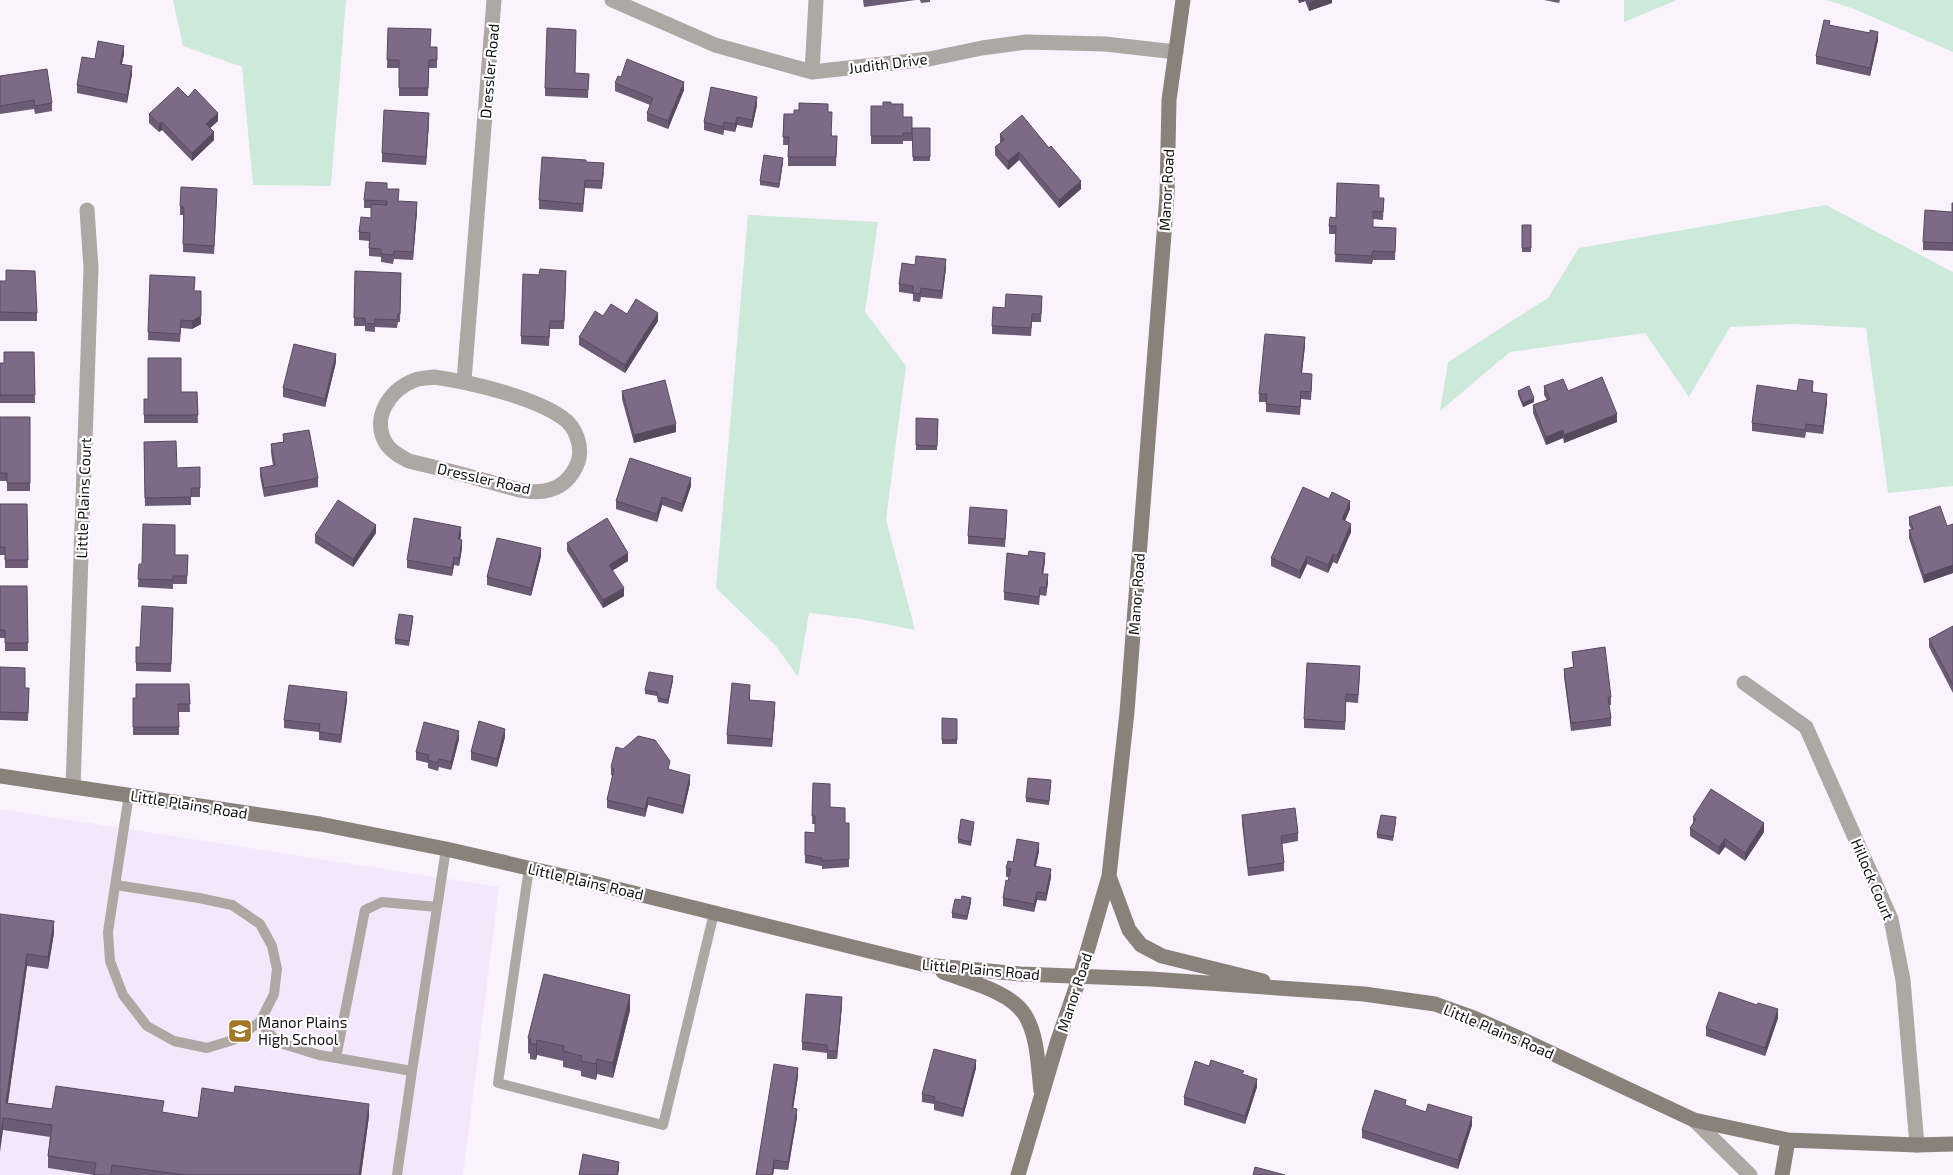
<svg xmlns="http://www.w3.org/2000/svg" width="1953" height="1175" viewBox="0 0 1953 1175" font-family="'Exo 2',sans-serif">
<rect width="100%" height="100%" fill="#faf3fe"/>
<path fill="#f4e6fb" d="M0 809 499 887 463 1175H0Z"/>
<path fill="#cde9da" d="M173 0H346L331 186 253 185 242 67 183 46Z
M1624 0H1677L1624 22Z
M1827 0H1953V52L1854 9Z
M1826 205 1953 272V486L1888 493 1866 328 1794 324 1730 327 1689 397 1645 333 1510 352 1440 411 1448 362 1548 298 1579 248Z
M748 215 878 222 865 312 906 366 886 519 915 630 860 619 809 613 798 677 776 646 716 588Z"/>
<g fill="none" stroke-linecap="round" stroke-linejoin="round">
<path stroke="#aea7a3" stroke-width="10" d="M529 868 498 1083 663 1125 714 913
M116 885 199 898 232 905 260 924 272 946 277 969 274 994 260 1022 233 1040 207 1048 174 1041 147 1026 123 995 110 961 108 932 129 794
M260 1022 277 1042 319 1055 412 1071 446 849
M336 1058 365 910 382 902 437 907
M397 1175 412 1071"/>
<path stroke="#aea7a3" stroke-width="15" d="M612 0 715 45 812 72 929 59 982 48 1026 42 1105 44 1176 52
M812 72 816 0
M434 377C470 382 534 397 563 418 576 427 583 447 578 462 573 475 564 486 549 490 529 496 503 485 483 480 458 473 433 467 409 461 401 457 393 453 387 445 370 419 389 390 415 380 421 378 428 378 434 377Z
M464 381 494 0
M1744 683 1806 727 1891 919 1903 980 1917 1145
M73 787 91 268 87 210
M1694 1120 1750 1175"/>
<path stroke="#8b817b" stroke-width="15" d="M0 776 320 824 446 849 593 883 926 965 1020 974 1151 979 1364 994 1435 1004 1474 1018 1517 1037 1694 1120 1788 1140 1917 1145 1953 1144
M1109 876 1129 930 1141 945 1162 956 1263 981
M943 972C969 982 1010 991 1025 1015 1038 1036 1038 1067 1041 1091
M1018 1175 1058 1040 1080 976 1109 876 1127 712 1167 195 1169 100 1183 0
M1782 1175 1788 1140"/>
</g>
<path fill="#6c5b74" d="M863 0H916L864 7Z
M920 0H930V2L921 3Z
M1298 0H1332V3L1309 11 1305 1 1299 3Z
M1544 0H1560L1559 3Z
M1830 25 1878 40 1870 76 1816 64V56Z
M388 28 431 47H437V68H429L428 96H399V68H387Z
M124 54 122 64 132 74 127 103 77 93V85L95 59Z
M575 73 589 74 588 98 545 96V88Z
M0 76 52 103V111L35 114 34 109 0 114Z
M621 77 684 90 668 129 647 121V113L650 105 615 91V83Z
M188 97 218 121 210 128 214 140 192 161 162 130 159 132 149 123V114Z
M891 104 903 117H912V141H903V144H871V106H883Z
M757 105 752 128 737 125 735 132 724 130 723 135 704 130V122Z
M828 112 832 136H837L836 166H788V145H783L784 114H794Z
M429 121 426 165 382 162V153Z
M912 128H930V161H913Z
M1000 134 1081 189 1059 208 1019 160 1008 170 995 155V147L1000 143Z
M586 162 604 172 602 189 585 188 583 212 539 209V200Z
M783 162 779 188 760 185V181Z
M387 189 398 201 417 211 413 260 394 259 393 264 381 262V257L369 256V241L359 240V232L371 218V208H364V200Z
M217 197 214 254 183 252V215H180V206Z
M1379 198H1384L1383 220 1373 219V227L1396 228 1395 260H1373L1372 264 1335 262 1336 234H1329V226L1336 218Z
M1953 203V251L1923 250V242L1952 212Z
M1522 225H1531V252H1522Z
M946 268 942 299 921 297 920 302 913 301V294L899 292V284Z
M355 271 401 281 400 322H398L397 328 375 327V332L365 331V326H354Z
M150 275 195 291 201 324 192 329 181 328 180 342 148 340Z
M566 279 564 329H550L549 346 521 344V336Z
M0 281 37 313V321H0Z
M1042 304 1041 322H1032L1031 336 992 334V326L1005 308Z
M627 314 658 321 625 373 579 345V337L603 316Z
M1305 345 1302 373 1312 382 1311 400 1301 399 1300 415 1266 412V402H1259V394Z
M34 352 35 403H0V363H4Z
M336 362 325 407 283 397V388Z
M1544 386 1568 391 1617 422 1564 443 1563 438 1546 445 1533 413V405L1547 400 1544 395Z
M1813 389V392L1827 402 1823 434 1806 432 1805 438 1752 431V423Z
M622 391 676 432 634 443 622 399Z
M1518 391 1534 402 1523 407 1518 395Z
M181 392H197L198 423H144V399H148Z
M0 417H30V491H7V481H0Z
M916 418 938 419 937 450H916Z
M283 434 318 478V487L264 497 260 476V468L273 466 271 452V444L283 442Z
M144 442 177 468 200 467V497H191V505L145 506Z
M691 486 682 512 662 505 657 522 616 509V501Z
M0 504H27L28 568H5V555H0Z
M1350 509 1345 521 1351 532 1337 564 1333 562 1328 573 1307 564 1300 579 1271 566V558Z
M1909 517 1947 526 1953 524V573L1924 583 1909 538V530L1911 529 1909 525Z
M1007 518 1005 547 968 544V536Z
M376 533 353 567 315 543V535Z
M461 535 460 540 462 548 459 566 454 565 452 576 407 568V560Z
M567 543 628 561 612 570 624 596 603 608 567 551Z
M175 555H188L187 584H173V589L138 587 139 564H142Z
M541 556 531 596 487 585V577Z
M1045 561 1043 574 1048 582 1046 596 1040 595 1039 605 1004 600V592Z
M0 586H27L28 651H5V638H0Z
M173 608 171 672 136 671V647H140Z
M413 620 409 646 395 644V639Z
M1953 626V693L1929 647V639Z
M1572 652 1611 697V705H1609L1611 718V726L1571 731 1564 677V669L1573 667Z
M0 667 25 688H29L28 721 0 720Z
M1360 674 1358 703 1346 702 1345 730 1304 728V719Z
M673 680 668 704 658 702 657 696 645 694V690Z
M189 684 190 712H179V735H133V698H136Z
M750 693V700L775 710 772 747 727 744V735Z
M347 700 341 743 319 740V732L284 728V720Z
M942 718 957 719V744H942Z
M505 737 497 767 471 760V752Z
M459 739 451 770 439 767 438 771 428 768V763L416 760V752Z
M611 767 670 770 690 783 683 814 648 805 645 817 607 808V800L613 776 611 775Z
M813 783 830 807 845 823H849V867L822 869V866L805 863V832L815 833V824H812Z
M1051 785 1049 805 1026 802V798Z
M1242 815 1298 833V841L1282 844 1284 863V871L1248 876 1242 823Z
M1693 817 1764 832 1745 861 1725 847 1719 855 1690 836V828L1693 824Z
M1396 822 1393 841 1377 838V834Z
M974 826 971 846 958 843V839Z
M1039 851 1036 866 1051 877 1046 901 1037 900 1034 912 1003 906V898L1009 877H1006V868L1013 862Z
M961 900 971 902 967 920 952 918V913Z
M0 914 54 933 48 969 27 966 8 1103 52 1109 164 1113 198 1118 369 1116 361 1175H94L48 1168V1156L50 1137 3 1130Z
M842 1005 837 1059H827V1053L802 1050V1042Z
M630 1010 613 1078 597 1074 596 1080 581 1076V1071L563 1067V1061L537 1055 536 1060 530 1059V1054L528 1053V1038Z
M1778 1018 1765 1056 1706 1036V1028Z
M1209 1066 1244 1075 1257 1087 1245 1124 1184 1105V1097Z
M976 1068 963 1117 934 1110V1104L922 1102V1094Z
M798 1076 793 1108 797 1117 788 1170 774 1169 773 1175H756Z
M1406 1106 1472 1125 1458 1169 1362 1138V1130Z"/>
<path fill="#584a5e" d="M1299 0H1305V1L1299 3Z
M1317 0H1332V3L1309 11V3Z
M1878 32V40L1870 76V68Z
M124 46V54L120 72V64Z
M132 66V74L127 103V95Z
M684 82V90L668 129V121Z
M757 97V105L752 128V120Z
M218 113V121L206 132V124Z
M429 113V121L426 165V157Z
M737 117V125L735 132V124Z
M162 122V130L159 132V124Z
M724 122V130L723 135V127Z
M214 132V140L192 161V153Z
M1019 152V160L1008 170V161Z
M783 158V162L779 188V184Z
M1081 181V189L1059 208V200Z
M417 202V211L413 260V252Z
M946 259V268L942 299V291Z
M201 291V324L192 329V321Z
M658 313V321L625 373V365Z
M1305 337V345L1301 381V373Z
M336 354V362L325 407V399Z
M1827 394V402L1823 434V426Z
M1534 398V402L1523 407V403Z
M1617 414V422L1564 443V435Z
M676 424V432L634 443V435Z
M1563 430V438L1546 445V437Z
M691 478V486L682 512V504Z
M662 497V505L657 522V514Z
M1350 501V509L1342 527V519Z
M1351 524V532L1337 564V556Z
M376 525V533L353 567V559Z
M461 527V535L458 548V539Z
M462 540V548L459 566V558Z
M541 548V556L531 596V588Z
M628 553V561L609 573V565Z
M1045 553V561L1042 582V574Z
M1333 554V562L1328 573V565Z
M1307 556V564L1300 579V571Z
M454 557V565L452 576V568Z
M1953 565V573L1924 583V575Z
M1048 574V582L1046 596V588Z
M624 588V596L603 608V600Z
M673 676V680L668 704V700Z
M347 692V700L341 743V735Z
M775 702V710L772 747V739Z
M505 729V737L497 767V759Z
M459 731V739L451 770V762Z
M690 775V783L683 814V806Z
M648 797V805L645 817V809Z
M1764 823V832L1745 861V853Z
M1725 839V847L1719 855V847Z
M1039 843V851L1034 874V866Z
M1051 869V877L1046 901V893Z
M1037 892V900L1034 912V904Z
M971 898V902L967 920V916Z
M54 921V933L48 969V957Z
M27 954V966L6 1115V1103Z
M630 995V1010L613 1078V1063Z
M842 997V1005L837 1059V1051Z
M1778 1009V1018L1765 1056V1048Z
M537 1040V1055L536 1060V1045Z
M597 1059V1074L596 1080V1064Z
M976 1060V1068L963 1117V1109Z
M798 1068V1076L792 1116V1108Z
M1257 1079V1087L1245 1124V1116Z
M369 1104V1116L361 1175H359Z
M797 1109V1117L788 1170V1162Z
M1472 1117V1125L1458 1169V1160Z
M3 1118V1130L0 1152V1140Z
M774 1160V1169L773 1175H772Z
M619 1162V1170L618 1175H617Z"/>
<path fill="#7d6a87" stroke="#584a5e" d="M1308 0H1317L1309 3Z
M1824 20 1830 21 1829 25 1870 33V30L1878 32 1870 68 1816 56Z
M388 28 431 29 430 47H437V60H429L428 88H399V60H387Z
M547 28 576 30 575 73 589 74 588 90 545 88Z
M98 41 124 46 120 64 132 66 127 95 77 85 82 57 95 59Z
M627 59 684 82 668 121 647 113 653 98 615 83 618 76 621 77Z
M47 69 52 103 35 106 34 100 0 106V76Z
M178 87 188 97 195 89 218 113 206 124 214 132 192 153 162 122 159 124 149 114Z
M711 87 757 97 752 120 737 117 735 124 724 122 723 127 704 122Z
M883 102H891V104H903V117H912V133H903V136H871V106H883Z
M799 103 828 104V112H832L831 136H837L836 157H788L789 137H783L784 114H794V110H799Z
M384 110 429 113 426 157 382 153Z
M1022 115 1049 148 1051 146 1081 181 1059 200 1019 152 1008 161 995 147 1004 140 1000 134Z
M912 128H930V157H913Z
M764 155 783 158 779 184 760 181Z
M542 157 586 160V162L604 163 602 181 585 180 583 204 539 200Z
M366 182 387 183V189H399L398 201 417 202 413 252 394 251 393 255 381 254V249L369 248 370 233 359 232 361 217 371 218V204L387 205V201L364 200Z
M1337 183 1379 185V198H1384L1383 212 1373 211V227L1396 228 1395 252 1373 251 1372 256 1335 254 1336 226H1329L1330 217 1336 218Z
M181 187 217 189 214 246 183 244 184 207 180 206Z
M1952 203H1953V243L1923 242 1925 210 1952 212Z
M1522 225H1531V248H1522Z
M916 256 946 259 942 291 921 288 920 294 913 293V286L899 284 902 263 915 265Z
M540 269 566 271 564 321H550L549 337 521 336 523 274 539 275Z
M6 270 35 271 37 313 0 312V281H6Z
M355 271 401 273 400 314H398L397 320 375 319V324L365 323V318H354Z
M150 275 195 277 194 291H201V316L192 321 181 320 180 334 148 332Z
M1006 294 1042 296 1041 314H1032L1031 328 992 326 993 307 1005 308Z
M636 299 658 313 625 365 579 337 595 311 603 316 611 304 627 314Z
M1265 334 1305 337 1301 373 1312 374 1311 392 1301 391 1300 407 1266 404 1267 394H1259Z
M294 344 336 354 325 399 283 388Z
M4 352H34L35 395H0V363H4Z
M148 358H181V392H197L198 415H144V399H148Z
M1602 377 1617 414 1564 435 1563 430 1546 437 1533 405 1550 399 1544 386 1563 379 1568 391Z
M1799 379 1813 381 1812 392 1827 394 1823 426 1806 424 1805 430 1752 423 1757 385 1797 391Z
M665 380 676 424 634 435 622 391Z
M1529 386 1534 398 1523 403 1518 391Z
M0 417H30V483H7V473H0Z
M916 418 938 419 937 446 916 445Z
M309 430 318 478 264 488 260 468 275 465 271 444 284 442 283 434Z
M176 441 177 468 200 467V488H191V497L145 498 144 442Z
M630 458 691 478 682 504 662 497 657 514 616 501Z
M1303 487 1329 499 1332 492 1350 501 1342 519 1351 524 1337 556 1333 554 1328 565 1307 556 1300 571 1271 558Z
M338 500 376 525 353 559 315 535Z
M0 504H27L28 560H5V547H0Z
M1940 506 1947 526 1953 524V565L1924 575 1909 530 1913 529 1909 517Z
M970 507 1007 510 1005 539 968 536Z
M414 518 461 527 458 539 462 540 459 558 454 557 452 568 407 560Z
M607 518 628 553 609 565 624 588 603 600 567 543Z
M143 524 175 525V555H188L187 576H173V580L138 579 139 564H142Z
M497 538 541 548 531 588 487 577Z
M1029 551 1045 553 1042 574H1048L1046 588 1040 587 1039 597 1004 592 1007 553 1028 556Z
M0 586H27L28 643H5V630H0Z
M142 606 173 608 171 664 136 663V647H140Z
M399 614 413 616 409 641 395 639Z
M1953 626V685L1929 639Z
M1605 647 1611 697H1608L1611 718 1571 723 1564 669 1574 667 1572 652Z
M1307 663 1360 666 1358 695 1346 694 1345 722 1304 719Z
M0 667 25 668V688H29L28 713 0 712Z
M649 672 673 676 668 700 658 698 657 692 645 690Z
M732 683 750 685 749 700 775 702 772 739 727 735Z
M136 684H189L190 704H178L179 727H133V698H136Z
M289 685 347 692 341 735 319 732 320 724 284 720Z
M942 718 957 719V740H942Z
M479 721 505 729 497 759 471 752Z
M424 722 459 731 451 762 439 759 438 763 428 760 429 755 416 752Z
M638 736 655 740 670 761 668 769 690 775 683 806 648 797 645 809 607 800 614 769 611 767 616 747 623 749Z
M1028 778 1051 780 1049 801 1026 798Z
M813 783 830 784V807L845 808V823H849V859L822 861V858L805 855V832L815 833V816H812Z
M1711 789 1764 823 1745 853 1725 839 1719 847 1690 828 1696 819 1693 817Z
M1295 808 1298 833 1281 836 1284 863 1248 868 1242 815Z
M1381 815 1396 817 1393 837 1377 834Z
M961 819 974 822 971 842 958 839Z
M1017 839 1039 843 1034 866 1051 869 1046 893 1037 892 1034 904 1003 898 1006 880 1008 881 1011 869 1006 868 1008 861 1013 862Z
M962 896 971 898 967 916 952 913 955 899 961 900Z
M0 914 54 921 48 957 27 954 6 1103 52 1109 56 1086 164 1101 162 1112 198 1118 202 1088 234 1093 235 1086 369 1104 359 1175H185L112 1165 111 1175H94L96 1163 48 1156 52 1125 3 1118 0 1140Z
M544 974 630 995 613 1063 597 1059 596 1064 581 1061 582 1056 563 1051 564 1046 537 1040 536 1045 530 1043 531 1039 528 1038Z
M1719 992 1757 1005 1758 1003 1778 1009 1765 1048 1706 1028Z
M806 994 842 997 837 1051H827V1045L802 1042Z
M934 1049 976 1060 963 1109 934 1101 935 1097 922 1094Z
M1211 1060 1244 1071 1242 1074 1257 1079 1245 1116 1184 1097 1195 1061 1209 1066Z
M774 1064 798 1068 792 1108 797 1109 788 1162 774 1160 772 1175H756Z
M1375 1090 1406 1100 1405 1105 1426 1112 1428 1104 1472 1117 1458 1160 1362 1130Z
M583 1154 619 1162 617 1175H579Z
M1255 1167 1285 1175H1253Z"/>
<defs>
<symbol id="school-square" viewBox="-11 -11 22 22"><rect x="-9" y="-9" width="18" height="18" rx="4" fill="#a37729" stroke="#fff"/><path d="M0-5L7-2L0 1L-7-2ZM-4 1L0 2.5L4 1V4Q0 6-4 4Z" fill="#fff"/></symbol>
</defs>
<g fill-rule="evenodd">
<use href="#school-square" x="226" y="1017" width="28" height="28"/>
</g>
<g text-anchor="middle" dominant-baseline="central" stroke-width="4.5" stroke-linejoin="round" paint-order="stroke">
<g font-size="15" fill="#131015" stroke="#fff">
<text transform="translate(888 63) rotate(-7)">Judith Drive</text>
<text transform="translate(489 71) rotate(-85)">Dressler Road</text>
<text transform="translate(1166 190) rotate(-87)">Manor Road</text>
<text transform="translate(484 478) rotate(13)">Dressler Road</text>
<text transform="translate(83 498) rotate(-88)">Little Plains Court</text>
<text transform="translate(1136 594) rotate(-86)">Manor Road</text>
<text transform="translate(189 804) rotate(9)">Little Plains Road</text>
<text transform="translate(1873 879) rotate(67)">Hillock Court</text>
<text transform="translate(586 881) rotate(13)">Little Plains Road</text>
<text transform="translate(981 969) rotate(5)">Little Plains Road</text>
<text transform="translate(1074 992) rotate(-72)">Manor Road</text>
<text transform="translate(1499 1031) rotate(23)">Little Plains Road</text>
</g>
<g font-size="15" fill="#131015" stroke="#fff" text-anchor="start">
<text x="258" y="1022">Manor Plains<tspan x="258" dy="17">High School</tspan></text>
</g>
</g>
</svg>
